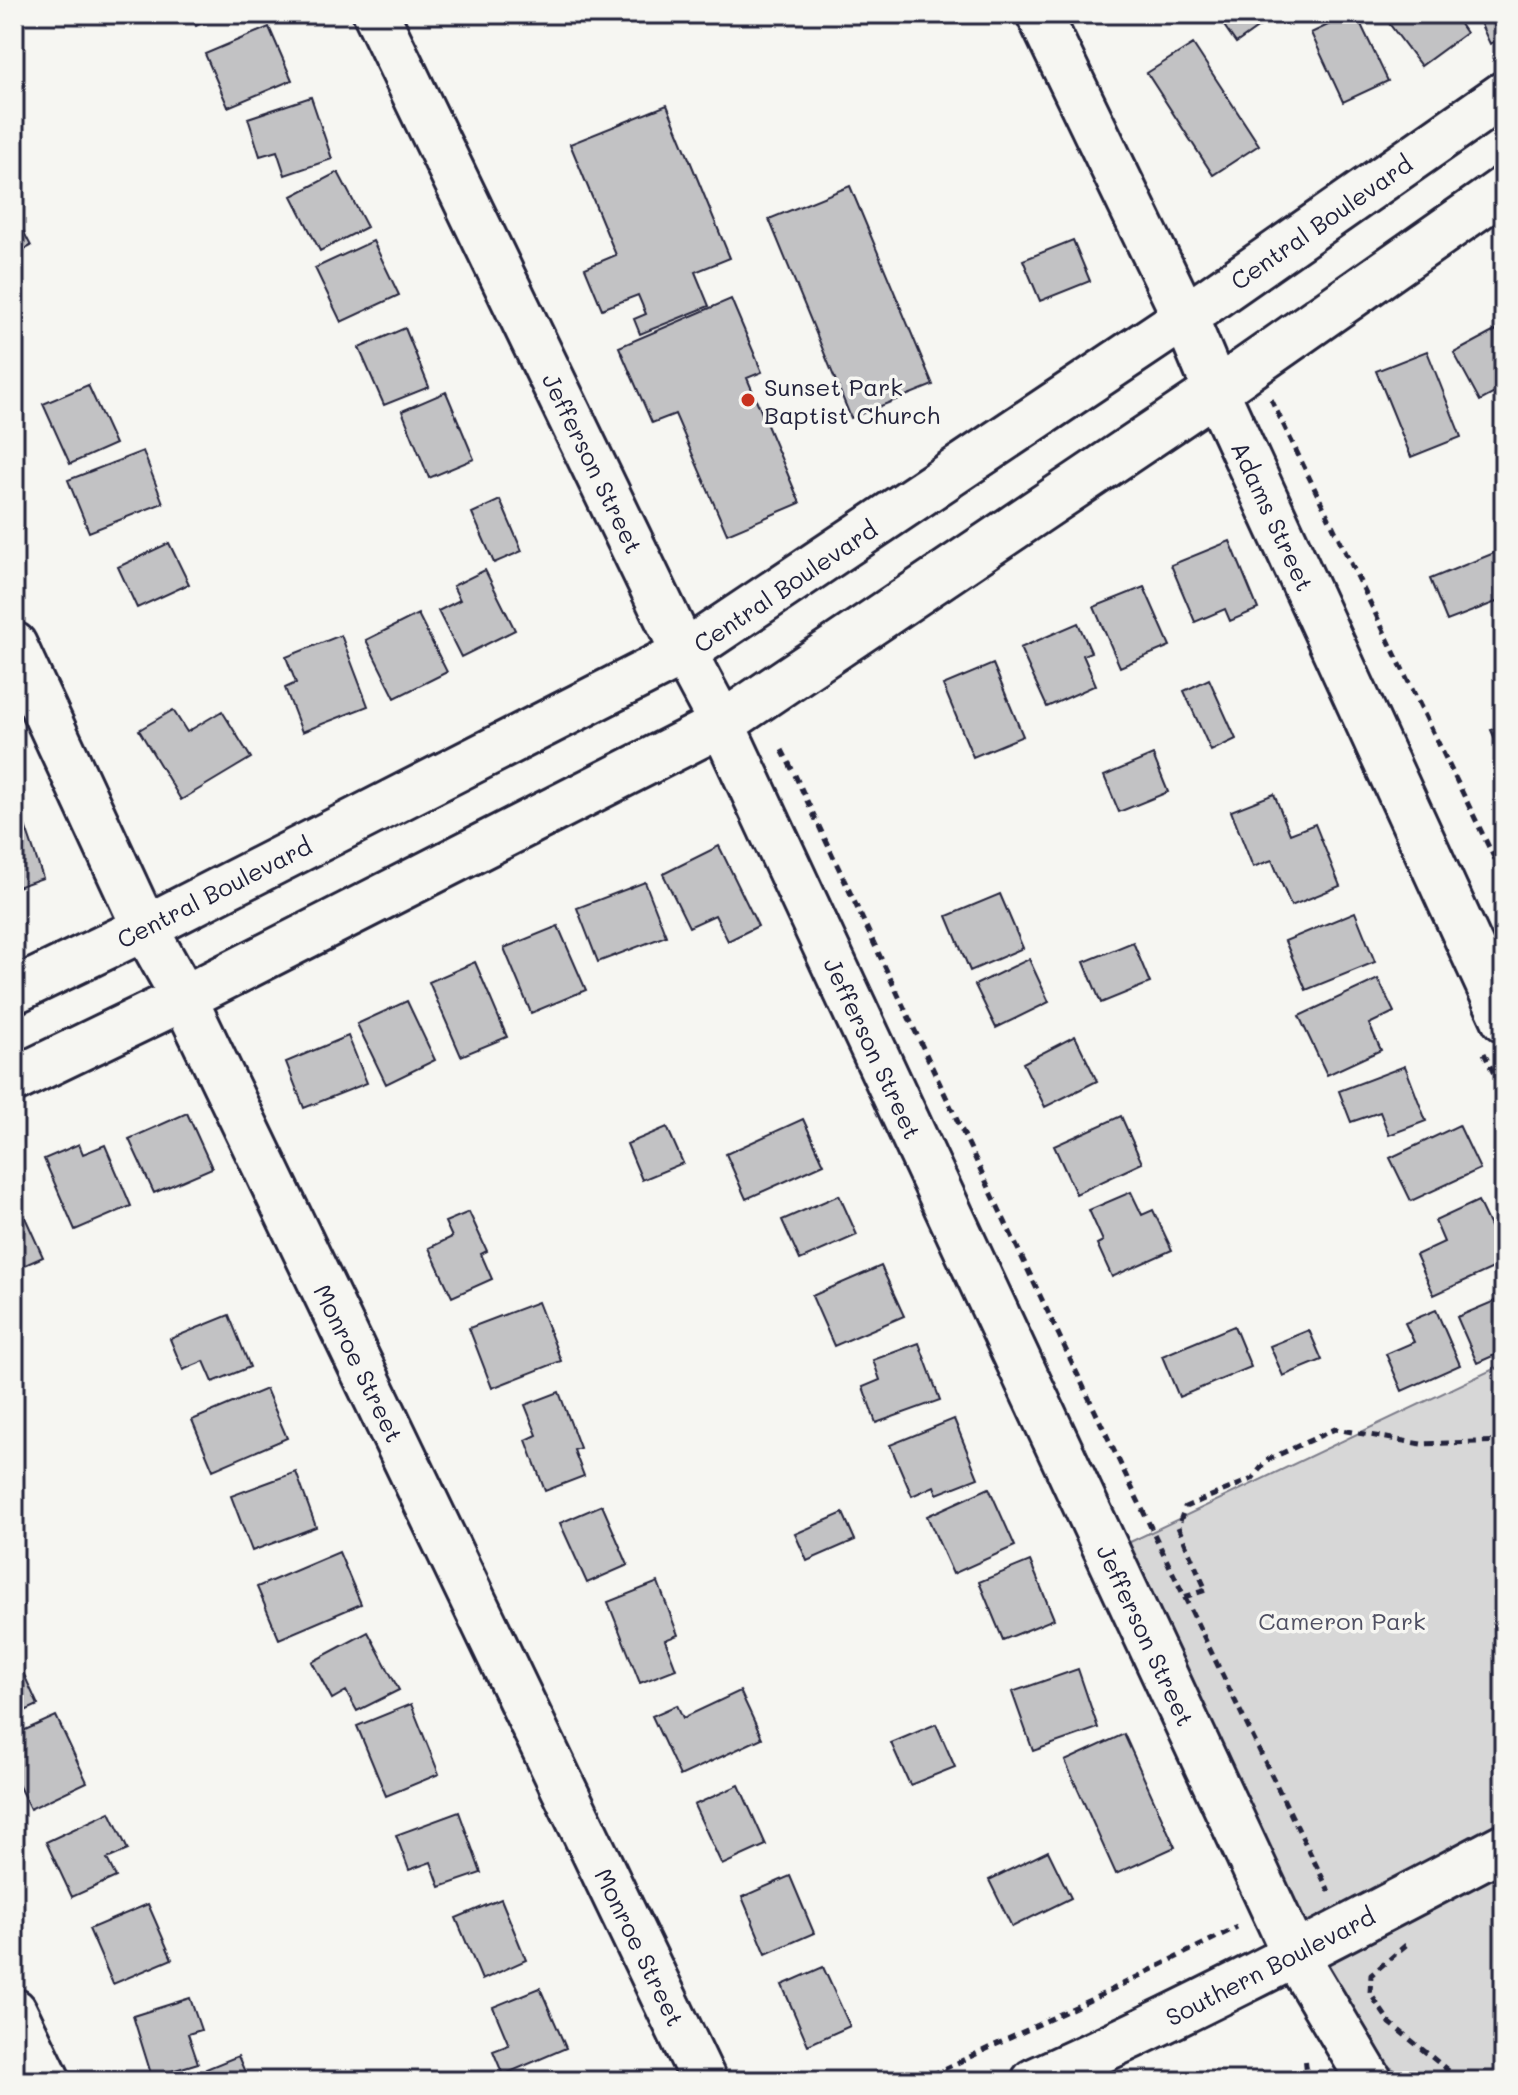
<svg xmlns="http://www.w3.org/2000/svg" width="1518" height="2095" viewBox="0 0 1518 2095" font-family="Mali,sans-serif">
<rect width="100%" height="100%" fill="#f6f6f2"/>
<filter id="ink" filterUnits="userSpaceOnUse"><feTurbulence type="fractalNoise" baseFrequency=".0125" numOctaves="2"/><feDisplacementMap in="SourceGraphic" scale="16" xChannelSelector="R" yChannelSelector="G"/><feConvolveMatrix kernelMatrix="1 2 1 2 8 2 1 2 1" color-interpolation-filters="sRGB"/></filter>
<g filter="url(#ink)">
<path fill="#d7d7d7" stroke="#7c7c89" stroke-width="2" d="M1504 1364V2081H1413L1372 2056 1331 1983 1128 1543Z"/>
<path fill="#c2c2c4" stroke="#22223b" stroke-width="2" d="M190 14H222L196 26Z
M1216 14H1266L1270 19 1236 43Z
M1351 14H1356L1388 81 1343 102 1311 33Z
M1382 14H1453L1466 33 1421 66Z
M1476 14H1504V37L1490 44Z
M269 27 292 80 228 107 205 54Z
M1193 44 1259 145 1213 175 1147 73Z
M311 97 332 159 285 175 277 151 260 156 248 118Z
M667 105 730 258 695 272 709 306 640 334 634 319 646 314 638 295 602 309 585 268 616 255 570 144Z
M338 172 367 227 320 251 292 196Z
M850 186 933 385 851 418 769 219Z
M14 213 31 246 14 255Z
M1073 240 1090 281 1040 301 1023 260Z
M373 241 399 295 341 322 315 268Z
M731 299 762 372 747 378 800 503 727 534 675 414 652 423 619 347Z
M1504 326V388L1480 401 1454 353Z
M405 328 429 387 384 405 359 348Z
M1427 351 1461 437 1411 457 1376 371Z
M88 385 115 444 70 464 43 404Z
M446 392 474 459 429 478 402 411Z
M143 451 163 503 89 532 68 480Z
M500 500 522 551 494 563 472 513Z
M1230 541 1258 609 1230 621 1225 609 1195 622 1171 565Z
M169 543 189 584 137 608 118 567Z
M1504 549V599L1447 621 1430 579Z
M485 570 515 630 461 657 438 611 460 600 453 586Z
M1144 587 1170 646 1120 667 1094 607Z
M418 614 447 672 395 698 366 640Z
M1078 623 1091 652 1083 655 1096 685 1047 707 1020 648Z
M341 635 368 706 302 732 285 688 296 683 286 657Z
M993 664 1023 736 973 757 943 685Z
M1209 679 1236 739 1211 751 1184 691Z
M173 710 187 732 222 711 251 758 181 800 139 730Z
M1504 724V759L1491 730Z
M1153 755 1168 792 1119 812 1104 776Z
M14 793 43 878 14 888Z
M1274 794 1290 834 1315 824 1340 886 1291 906 1272 860 1253 867 1231 811Z
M719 846 758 926 728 941 715 915 689 927 663 874Z
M645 882 666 936 598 962 577 908Z
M1000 894 1023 948 970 971 947 916Z
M1355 912 1375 962 1306 990 1285 941Z
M558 926 586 990 531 1013 504 948Z
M1133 942 1150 983 1101 1003 1084 962Z
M1029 959 1049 1002 996 1028 975 985Z
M475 962 507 1037 461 1056 429 982Z
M1378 979 1394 1012 1369 1024 1381 1050 1327 1075 1299 1016Z
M407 1001 435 1060 386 1084 357 1024Z
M348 1036 367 1083 304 1108 286 1062Z
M1075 1036 1097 1081 1045 1107 1023 1063Z
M1405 1066 1426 1121 1389 1135 1380 1112 1351 1122 1339 1091Z
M187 1113 212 1168 154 1193 129 1139Z
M1121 1116 1142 1163 1076 1194 1054 1146Z
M803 1119 824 1164 746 1199 726 1154Z
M1459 1125 1480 1169 1411 1201 1390 1158Z
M667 1127 683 1163 642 1180 627 1144Z
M79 1144 83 1154 105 1145 131 1206 75 1230 44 1159Z
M1131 1192 1142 1215 1153 1210 1172 1250 1112 1277 1097 1244 1103 1241 1089 1210Z
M14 1193 43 1257 14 1270Z
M839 1195 857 1235 800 1260 782 1220Z
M1478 1201 1504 1256V1263L1434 1295 1416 1255 1444 1242 1435 1221Z
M469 1212 487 1251 481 1254 492 1279 452 1297 429 1248 452 1237 445 1222Z
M881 1266 904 1316 834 1346 812 1296Z
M1504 1297V1351L1477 1363 1457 1317Z
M538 1302 561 1361 492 1388 469 1328Z
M1436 1310 1460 1365 1402 1391 1386 1354 1414 1342 1405 1323Z
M229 1315 250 1367 213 1382 204 1361 183 1370 170 1339Z
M1234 1326 1251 1367 1179 1397 1162 1356Z
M1309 1330 1322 1360 1283 1376 1270 1346Z
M919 1343 940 1400 876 1423 863 1387 880 1380 873 1360Z
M266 1389 287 1438 213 1470 192 1420Z
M559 1392 580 1448 574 1450 584 1476 545 1491 526 1440 537 1435 525 1405Z
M954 1419 978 1478 937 1494 934 1486 912 1496 890 1445Z
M296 1472 316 1527 252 1551 231 1496Z
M989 1488 1015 1546 953 1574 927 1516Z
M602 1505 628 1565 587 1583 560 1523Z
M843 1513 855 1540 807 1561 795 1534Z
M339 1552 361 1604 279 1639 257 1587Z
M1030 1561 1054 1619 1003 1640 979 1582Z
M658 1582 678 1635 665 1640 676 1669 640 1683 608 1602Z
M368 1632 399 1690 357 1711 346 1691 332 1699 312 1662Z
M14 1653 38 1705 14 1716Z
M1078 1669 1098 1728 1033 1751 1012 1692Z
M740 1691 762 1738 680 1776 652 1716 677 1705 683 1718Z
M411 1704 439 1774 386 1796 357 1726Z
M56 1716 87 1782 30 1809 14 1776V1735Z
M936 1724 955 1767 910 1785 891 1743Z
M1124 1734 1175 1847 1116 1874 1065 1761Z
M739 1785 766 1845 722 1865 694 1805Z
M110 1812 128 1850 107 1859 116 1877 72 1897 46 1842Z
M459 1812 481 1873 440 1887 431 1862 409 1870 396 1835Z
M1048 1851 1071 1898 1012 1927 989 1880Z
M790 1876 814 1933 766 1954 742 1897Z
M501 1899 526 1960 482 1980 456 1918Z
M148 1904 172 1959 113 1984 89 1929Z
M823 1967 850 2026 808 2045 782 1985Z
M540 1988 566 2048 503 2075 493 2051 509 2045 493 2007Z
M190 1998 201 2030 188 2034 198 2063 152 2077 133 2016Z
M238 2056 248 2079 243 2081H211L206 2069Z"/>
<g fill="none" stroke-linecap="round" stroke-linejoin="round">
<defs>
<path id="minor" d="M376 14 684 653 722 724 1295 1955 1370 2081
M1039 14 1185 317 1216 391 1504 1019
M14 645 145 928 184 998 704 2081
M14 991 145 928 684 653 1185 317 1504 94
M14 1080 184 998 722 724 1216 391 1504 189
M14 2011 48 2081
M1034 2081C1194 2010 1349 1927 1504 1846"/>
</defs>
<use href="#minor" stroke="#22223b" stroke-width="50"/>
<path stroke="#22223b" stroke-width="5" stroke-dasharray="8 6" stroke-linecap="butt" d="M1271 399 1504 878
M782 750 794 773C969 1146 1144 1520 1328 1889L1330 1888
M1484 1053 1504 1095
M1184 1597 1206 1590 1178 1527 1185 1507 1252 1479 1267 1460 1335 1429 1421 1444 1504 1441
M1406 1945 1371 1975 1370 1993 1390 2023 1461 2081
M919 2081 1107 1992 1237 1927
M1302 2081 1307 2075 1305 2056"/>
<use href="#minor" stroke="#f6f6f2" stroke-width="44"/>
</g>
</g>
<circle fill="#c8321e" stroke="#f6f6f2" stroke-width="3" cx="748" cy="400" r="8"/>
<g text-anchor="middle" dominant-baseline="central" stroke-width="7" stroke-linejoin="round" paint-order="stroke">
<g font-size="24" fill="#22223b" stroke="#f6f6f2">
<text transform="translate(1321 222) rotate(-35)">Central Boulevard</text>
<text transform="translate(593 463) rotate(64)">Jefferson Street</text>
<text transform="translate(1273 516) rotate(65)">Adams Street</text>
<text transform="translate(785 586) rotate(-34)">Central Boulevard</text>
<text transform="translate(214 892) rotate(-27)">Central Boulevard</text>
<text transform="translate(873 1048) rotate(65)">Jefferson Street</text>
<text transform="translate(359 1363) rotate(64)">Monroe Street</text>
<text transform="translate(1146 1635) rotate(65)">Jefferson Street</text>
<text transform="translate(640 1947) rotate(64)">Monroe Street</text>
<text transform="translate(1270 1966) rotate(-27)">Southern Boulevard</text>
</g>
<g font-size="24" fill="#22223b" stroke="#f6f6f2" text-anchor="start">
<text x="764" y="386">Sunset Park<tspan x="764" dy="28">Baptist Church</tspan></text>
</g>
<g font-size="24" fill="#4f4f62" stroke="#f6f6f2">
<text x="1342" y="1620">Cameron Park</text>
</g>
</g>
<rect width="1518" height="2095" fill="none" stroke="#f6f6f2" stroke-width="48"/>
<rect x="24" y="24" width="1470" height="2047" fill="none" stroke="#22223b" stroke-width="3" filter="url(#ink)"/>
</svg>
